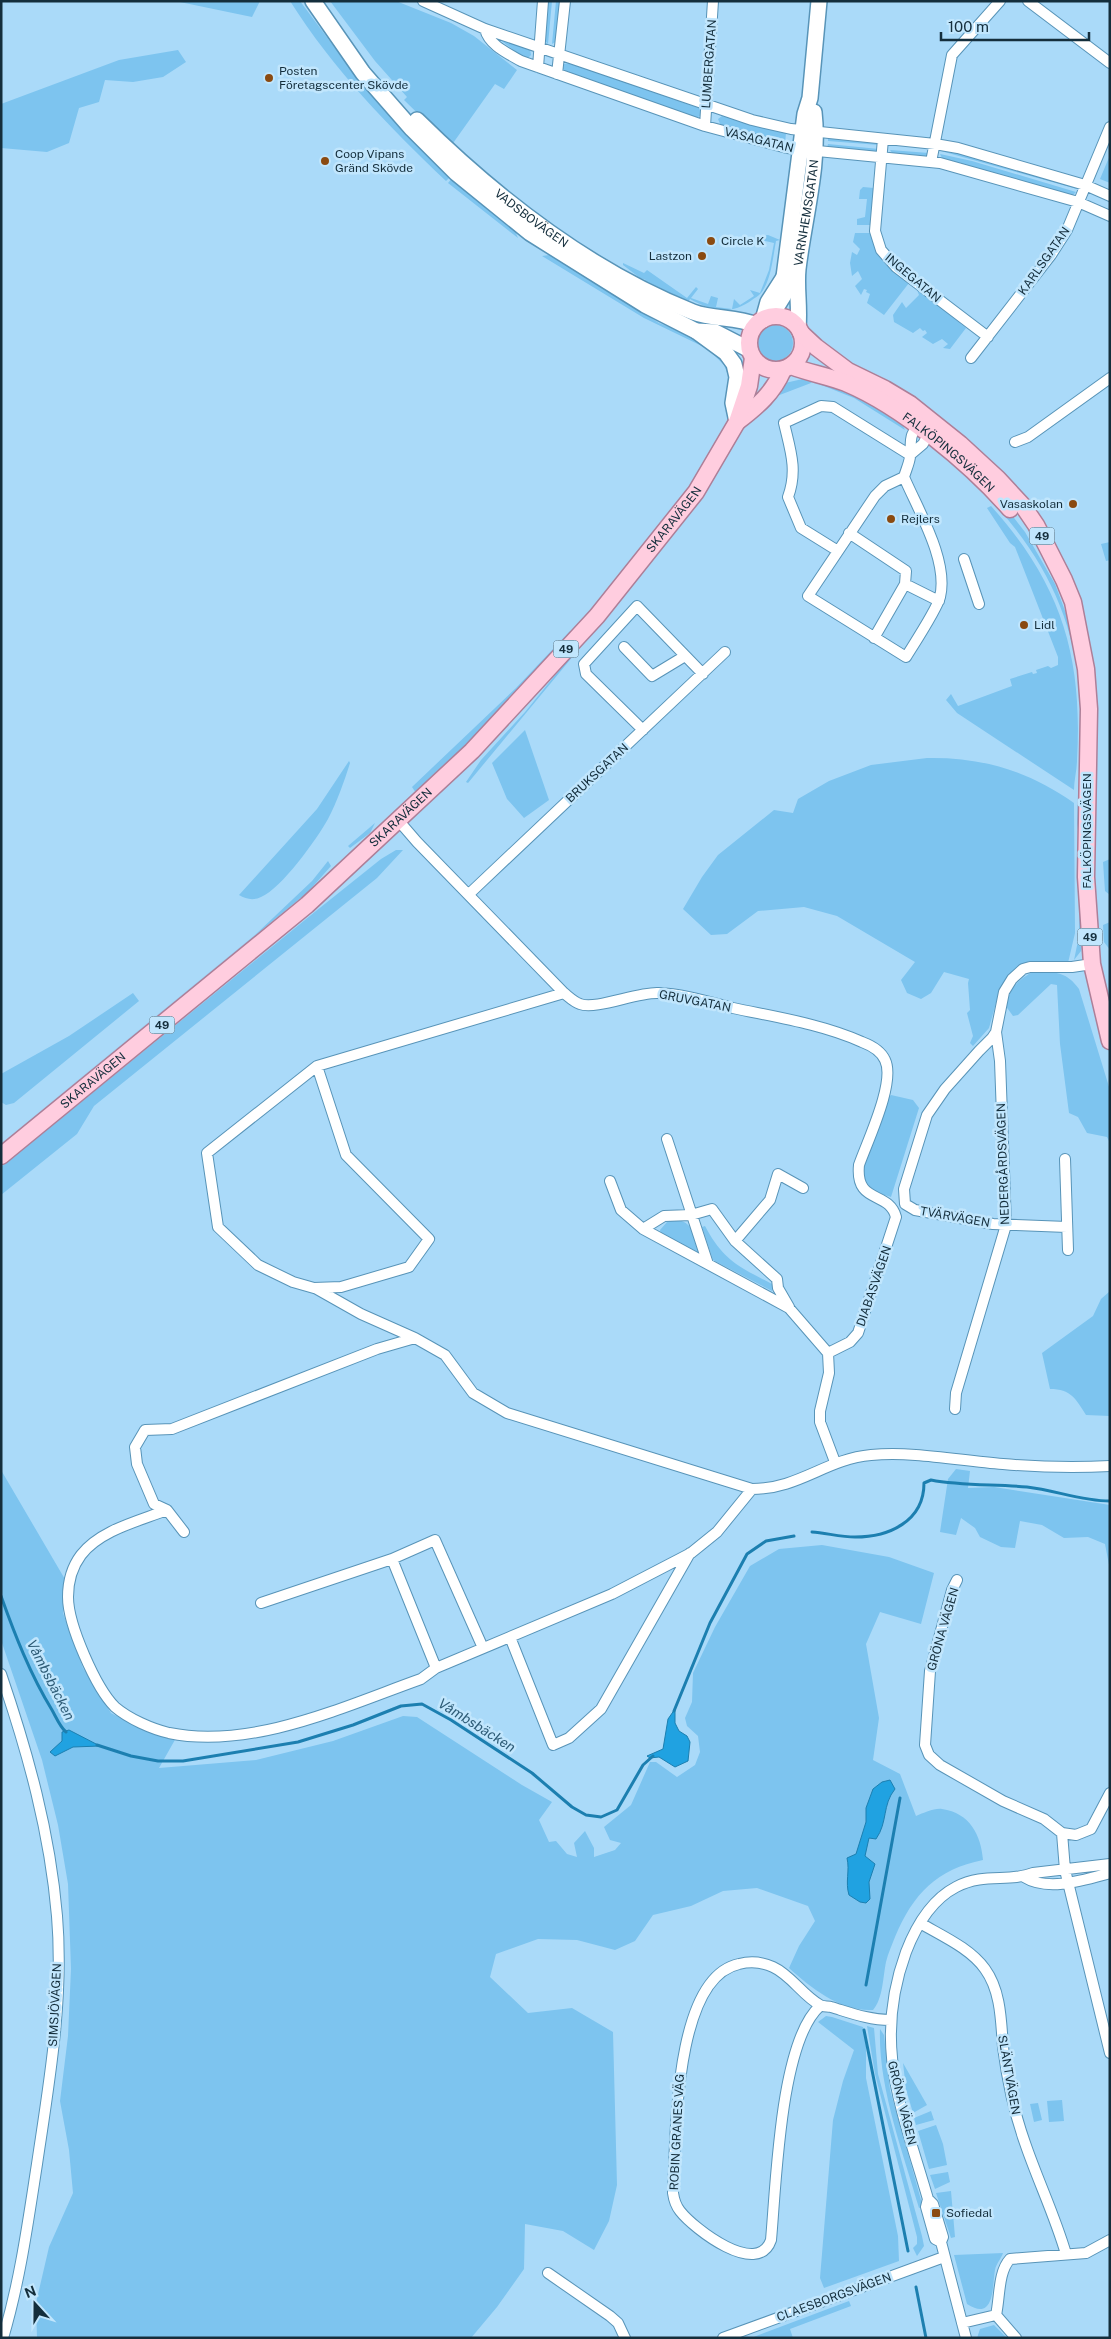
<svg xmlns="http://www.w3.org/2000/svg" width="1111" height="2339" viewBox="0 0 1111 2339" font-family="'Public Sans',sans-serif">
<rect width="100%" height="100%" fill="#aadaf9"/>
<path fill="#7dc4ef" d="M175 1H260L252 17Z
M290 1H300L358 79 396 121 452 175 446 181C388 126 333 69 290 1Z
M330 1H396L451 23 474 36 517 70 504 89 495 84 451 146 404 100 407 97 375 61Z
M548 1H552L548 44 544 40Z
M556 1H561L557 41 552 44Z
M496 37 530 49 531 55 528 58 519 54Z
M178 50 186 62 163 77 133 82 105 80 99 102 79 108 69 143 47 152 1 148V104L119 60Z
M569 63 699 108 702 115 696 118 565 72 562 67 564 64Z
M722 116 786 133 785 143 721 126 718 119Z
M828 137 877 142 879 145 828 141Z
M828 144 879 149 874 152 827 148Z
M942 147 1078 185 1077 189 941 151Z
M890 150 929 153 926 157 893 154Z
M940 154 972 161 1076 192 1072 196 942 158Z
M1110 155V183L1100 179Z
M454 176 513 226 518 238 448 183Z
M863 187 874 188 870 225H857V219L865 217 867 199H859L860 190Z
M855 233H870C877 258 890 267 909 283L884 315 867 303 870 294 866 292 867 290 864 289 861 295 855 286 862 279 858 271 852 276 850 263 852 252 857 255 860 249 853 242Z
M768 235 780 240 776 241C773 257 771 281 761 293 759 296 754 298 752 300 730 316 712 311 690 299L687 304 642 281 646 280 640 278 623 265V263L644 273 647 270 687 298 696 287 698 289 691 298 708 304 711 296 718 298 716 307 732 309 734 299 740 305 754 296 750 290 760 293 769 270 774 243 761 240 762 236Z
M549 255 558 258 659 323 700 339 729 366 730 380 724 365 708 349 644 318 542 256Z
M916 287 966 328 950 349 943 348 948 344 942 339 933 344 922 337 927 333 925 330 923 331 920 328 913 333 894 322 893 315 902 302 906 308 919 295Z
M757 343a18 18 0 1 1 36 0a18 18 0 1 1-36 0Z
M807 378 812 381 811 383 777 396 785 383Z
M818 380 837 384 901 422 905 430 854 398 819 384Z
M932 447 944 451 1011 514 1025 532 1055 584 1071 627 1082 696V945L1081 951 1074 960 1079 936 1080 840 1077 824C1078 781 1083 738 1080 694 1072 587 1014 512 932 447Z
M991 506C1061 584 1083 656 1077 760 1077 770 1074 780 1074 790L957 713 946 700 951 694 958 706 1012 686 1010 679 1032 672 1033 674 1037 673 1036 670 1048 666 1051 668 1058 665V657L1015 547 1010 543 987 508Z
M1110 542V560L1106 561 1101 544Z
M601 619 603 620 468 783 466 782 481 760 525 712Z
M570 631 572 633C521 687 473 746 416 793L412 787 516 688Z
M525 730 549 800 524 818 507 799 492 763Z
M927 758C983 757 1028 771 1074 803L1075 933 1068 963 1029 961 1012 972 999 992 989 1028 973 1046 970 1043 973 1036 967 1013 970 1010 968 983 969 979 944 972 931 993 921 999 907 993 901 980 915 962 837 916 804 907 758 911 727 934 711 935 683 909 702 877 718 855 774 810 793 813 798 799 829 781 871 765Z
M349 761 350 763C344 782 337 802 328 819 317 839 281 889 261 897 253 901 246 899 239 895L317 809Z
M375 823 370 833 350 848 348 846Z
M396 850H403L377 878 94 1106 77 1134 1 1195V1167L5 1164 316 911 381 859Z
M1110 859V895L1105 891 1103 862Z
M328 861 331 866 308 892 1 1143 255 935 312 881Z
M1110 922V950L1104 942 1103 925Z
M1035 971C1056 972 1067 972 1079 989L1110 1090V1143L1107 1137 1087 1133 1078 1117 1069 1113 1060 1044 1057 985 1051 984 1018 1015 1013 1016 1005 1005C1012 987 1018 979 1035 971Z
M133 993 139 1001 14 1103 6 1105 1 1102V1074L69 1036Z
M891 1095 913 1100 919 1108 891 1197C881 1194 870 1191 865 1181 857 1168 882 1114 888 1098Z
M673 1220C693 1219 696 1238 700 1253L661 1234 660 1230 667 1222Z
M705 1226C723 1260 739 1267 772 1284V1291L713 1260 702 1227Z
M1110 1291V1416L1086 1415C1076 1399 1071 1389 1050 1389L1042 1353 1093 1316 1101 1299Z
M956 1469 970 1471 968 1488 994 1487 1110 1505V1570L1105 1544 1088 1537 1064 1538 1042 1525 1020 1521 1015 1548 1001 1547 980 1537 975 1528 961 1518 956 1535 940 1532 948 1479Z
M1 1470 66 1581 63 1613 83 1668 111 1713 141 1729 176 1738 159 1768 256 1760 333 1741 403 1716 417 1717 522 1785 552 1802 539 1820 549 1842 556 1841 567 1854 577 1857 574 1843 585 1831 594 1848V1857L615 1850 621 1843 610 1840 604 1827 631 1805 650 1762H656L677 1777 695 1765 700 1752 698 1736 687 1726 685 1718 692 1702 693 1673 715 1627 750 1566 779 1549 822 1545 889 1557 934 1573 921 1624 880 1612 866 1644 879 1718 873 1760 900 1774 916 1816C924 1813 934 1808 942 1809 970 1813 981 1835 983 1860 937 1869 913 1894 895 1937 892 1945 888 1953 886 1962 883 1976 883 1999 873 2010 841 2012 811 1988 789 1968L799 1946 815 1921 808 1906 757 1888 723 1891 691 1906 653 1915 635 1941 615 1950 577 1940 538 1939 496 1954 490 1977 528 2013 572 2008 613 2032 617 2185 609 2221 594 2250 563 2231 525 2224 524 2269 497 2307 471 2338H37L36 2303 49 2247 73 2193 69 2150 60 2101 68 2036 71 1969 68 1884 58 1825 42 1760 1 1640Z
M826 2016 832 2017 863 2027 866 2046V2078L898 2236 899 2261 824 2288 820 2278 833 2120 843 2081 854 2050 818 2022Z
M867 2026 874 2028 878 2074 922 2236 924 2246 917 2256 913 2248 917 2244V2237L875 2074Z
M880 2029 884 2035 890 2090 923 2207 919 2208C903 2152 878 2087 880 2029Z
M903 2063 927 2105 913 2113 906 2089Z
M1062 2100 1064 2121 1049 2122 1047 2101Z
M1038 2103 1042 2120 1034 2122 1030 2104Z
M931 2111 934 2120 916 2125 914 2118Z
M936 2125 943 2144 947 2165 929 2169 918 2131Z
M948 2172 950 2182 935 2189 930 2175Z
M951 2191 955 2237 951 2238 936 2193Z
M1003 2253C1001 2259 996 2264 995 2270 992 2287 995 2322 967 2304L954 2255Z
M849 2301 851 2306 790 2329 793 2338H751Z
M994 2325 1007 2338H977L980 2329Z"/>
<path fill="#20a2e1" stroke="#1c7fb0" d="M675 1709V1723L679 1731 687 1736 690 1742 688 1761 675 1767 659 1757 650 1758 647 1756 663 1749 668 1719Z
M69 1730 100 1746 73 1747 55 1756 50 1752 62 1741V1732Z
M890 1780 895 1789C882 1805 888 1822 876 1839L869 1838 865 1856 875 1864 869 1882 870 1899 866 1903 860 1902 849 1895C845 1882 850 1871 847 1858L856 1854 866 1822V1808L873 1789 882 1782Z"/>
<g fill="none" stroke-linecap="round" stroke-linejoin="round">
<path stroke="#1c7fb0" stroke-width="3" d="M812 1532C826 1533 841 1537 855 1537 888 1537 924 1522 924 1483L931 1480C961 1486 995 1484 1027 1487 1055 1490 1081 1501 1110 1501
M1 1596C15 1635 30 1674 52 1710 56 1717 60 1727 66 1732
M674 1711 710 1623 747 1554 766 1541 794 1536
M97 1745 131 1756 158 1761H183L298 1742 353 1725 401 1706 422 1704 451 1720 532 1773 572 1807 586 1815 601 1817 617 1810 643 1765 653 1756
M866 1985 900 1798
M864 2030 908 2251
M916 2287 926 2338"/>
<defs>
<path id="street" d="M423 1 485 29 752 120 791 129 935 144 958 148 1085 185 1110 196
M1028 1 1110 63
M485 29C489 45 507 53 521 61L705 126 787 148 940 163 1078 202 1110 216
M538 67 543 1
M557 74 565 1
M705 126 713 1
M883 139 875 231 881 250 896 267 988 337
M931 162 952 55 1000 1
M971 358 1051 255 1067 230 1110 127
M1015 442 1028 437 1110 378
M910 455 923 444 930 431
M904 477C918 510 949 561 940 597 937 609 914 644 906 657L808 596 875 496 885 486 904 477C906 470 909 464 910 457 912 444 907 432 922 425
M849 533 906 571 905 584 939 601
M838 551 801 528 788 497C798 470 790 449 784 423L821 406 833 407 910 455
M964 559 979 604
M874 638 905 584
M624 647 652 676 685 656
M643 730 586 674 584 664 637 606 703 674
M398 820 417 842 564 993C569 997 574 1002 580 1004 596 1010 637 992 658 993 683 994 709 1002 733 1008 775 1017 822 1024 862 1042 870 1045 881 1051 885 1060 896 1082 867 1142 859 1165 855 1205 889 1190 896 1217L858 1333 850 1342 828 1353 829 1373 820 1411V1422L835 1462
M469 894 725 652
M317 1066 346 1155 429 1239 409 1267 341 1287 314 1288 293 1282 258 1265 218 1227 207 1153 317 1066 564 993
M667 1139 708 1264
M1065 1159 1068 1250
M610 1181 621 1210 643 1229 789 1308 828 1353
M1067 1227 993 1224 915 1210 905 1204 904 1189 927 1115 945 1089 979 1051 992 1038 996 1032 1004 992 1012 979 1023 969 1030 967H1072L1092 964
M643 1229 664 1216 691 1215 712 1209 735 1241 777 1279 778 1288 789 1307
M735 1241 770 1200 778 1174 803 1188
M315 1288 361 1314 415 1338
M955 1409 956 1393 1006 1225 1000 1061 996 1032
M167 1510 154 1504 137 1464 135 1447 145 1430 172 1429 377 1349 415 1338 445 1355 473 1393 507 1413 752 1489C799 1489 826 1459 871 1455 915 1451 960 1461 1003 1464 1038 1467 1075 1468 1110 1466
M184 1532 167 1510C139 1521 100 1530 81 1555 72 1567 68 1582 68 1597 68 1625 96 1688 115 1707 129 1719 152 1729 169 1733 252 1750 345 1706 421 1679L436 1668 612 1594 691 1553 717 1532 752 1489
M957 1580 952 1590 930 1671 925 1745 929 1755 940 1765 1003 1801 1044 1819 1062 1833 1065 1870 1110 2053
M261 1603 392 1559
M510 1637 553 1745 569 1738 601 1709 690 1553
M436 1668 392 1559 435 1540 483 1648
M1 1674C28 1753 50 1833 57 1916 64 1999 49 2083 37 2164 28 2222 20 2281 3 2338
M1062 1833 1076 1835 1091 1829 1110 1793
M1024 1877C1048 1892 1084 1880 1110 1873
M920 1923C942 1936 970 1948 985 1969 1001 1991 1001 2021 1003 2047 1007 2079 1014 2112 1025 2143 1038 2181 1055 2216 1066 2254
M820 2006C780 2041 776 2186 771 2240 758 2278 694 2229 680 2211 676 2206 674 2200 673 2193 676 2140 673 1978 739 1964 751 1961 762 1962 773 1967 791 1975 803 1996 820 2005 823 2007 828 2006 831 2007 851 2013 869 2020 890 2020
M928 2199 933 2204 943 2237 941 2242 966 2338
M941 2242 935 2239 926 2207 928 2199C902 2109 872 2045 906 1952 916 1926 931 1900 956 1887 985 1872 1008 1883 1033 1873L1110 1864
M548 2273 610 2316 618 2323 625 2338
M996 2315C1000 2297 998 2272 1010 2259L1086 2253 1110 2240
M996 2315 1016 2338
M962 2323 996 2315
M723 2338 944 2257"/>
<g id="secondary">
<path d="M313 1 363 73 412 129 456 173 530 233 645 305 696 331 726 353 734 364 737 377 733 403 737 422"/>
<path id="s1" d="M417 120C496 198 590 271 693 312 714 320 736 316 756 325"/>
<path d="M771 316 784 295V277L805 114 810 98 819 1"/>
<path d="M763 320 768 302 784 277"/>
<path id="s2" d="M798 327C800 307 796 288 798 269 804 218 820 164 814 112"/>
<path d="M696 331 715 332 750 350"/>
</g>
<g id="primary">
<circle cx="776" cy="343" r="27"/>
<path d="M801 333 816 347 848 371 885 389 910 404 960 444 998 479 1023 506 1036 525 1064 580 1073 602 1086 669 1089 709 1086 877 1092 964 1110 1041"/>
<path id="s3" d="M791 366C809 373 828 376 846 383 901 406 971 464 1010 509"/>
<path d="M737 422C758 406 773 393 783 370"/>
<path id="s4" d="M1 1156 307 905 472 751 597 616 696 492 737 422 749 386 753 358"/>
</g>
</defs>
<use href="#street" stroke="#5894b8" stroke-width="12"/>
<use href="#secondary" stroke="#5894b8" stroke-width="18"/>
<use href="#primary" stroke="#ad7f98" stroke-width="19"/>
<use href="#street" stroke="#fff" stroke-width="10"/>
<use href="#secondary" stroke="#fff" stroke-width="15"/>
<use href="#primary" stroke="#ffcddf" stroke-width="16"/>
</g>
<g fill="#8a4a11" stroke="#c1e6fd" stroke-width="2">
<circle cx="269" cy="78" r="5"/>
<circle cx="325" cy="161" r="5"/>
<circle cx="711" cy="241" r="5"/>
<circle cx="702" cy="256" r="5"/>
<circle cx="1073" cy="504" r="5"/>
<circle cx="891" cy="519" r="5"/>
<circle cx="1024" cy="625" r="5"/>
<rect x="931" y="2208" width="10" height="10" rx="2.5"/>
</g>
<g text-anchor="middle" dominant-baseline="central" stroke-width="5" stroke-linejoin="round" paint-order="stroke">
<g fill="#c1e6fd" stroke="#486576" stroke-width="1">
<rect x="1029.5" y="527.5" width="25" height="17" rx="4"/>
<rect x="553.5" y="640.5" width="25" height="17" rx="4"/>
<rect x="1077.5" y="928.5" width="25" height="17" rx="4"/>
<rect x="149.5" y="1016.5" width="25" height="17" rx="4"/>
</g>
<g font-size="11" font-weight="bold" fill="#142e3c">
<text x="1042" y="536">49</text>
<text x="566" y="649">49</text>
<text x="1090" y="937">49</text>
<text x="162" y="1025">49</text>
</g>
<g font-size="12" fill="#142e3c" stroke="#c1e6fd">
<text transform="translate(709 64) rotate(-86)">LUMBERGATAN</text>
<text transform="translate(759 140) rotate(14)">VASAGATAN</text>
<text stroke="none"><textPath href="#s2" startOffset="115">VARNHEMSGATAN</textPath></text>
<text stroke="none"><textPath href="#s1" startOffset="151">VADSBOVÄGEN</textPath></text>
<text transform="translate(1044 261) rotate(-55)">KARLSGATAN</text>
<text transform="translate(913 278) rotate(40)">INGEGATAN</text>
<text stroke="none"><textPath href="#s3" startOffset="182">FALKÖPINGSVÄGEN</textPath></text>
<text stroke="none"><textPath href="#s4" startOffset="929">SKARAVÄGEN</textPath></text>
<text transform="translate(597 773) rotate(-43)">BRUKSGATAN</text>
<text stroke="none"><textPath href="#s4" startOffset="524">SKARAVÄGEN</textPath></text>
<text transform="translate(1087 831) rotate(-90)">FALKÖPINGSVÄGEN</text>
<text transform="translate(695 1001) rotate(11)">GRUVGATAN</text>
<text stroke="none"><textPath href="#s4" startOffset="119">SKARAVÄGEN</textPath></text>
<text transform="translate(1003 1164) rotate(-92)">NEDERGÅRDSVÄGEN</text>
<text transform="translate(955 1217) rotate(10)">TVÄRVÄGEN</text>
<text transform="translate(874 1286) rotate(-71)">DIABASVÄGEN</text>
<text transform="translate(943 1629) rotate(-74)">GRÖNA VÄGEN</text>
<text transform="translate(55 2005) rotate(-87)">SIMSJÖVÄGEN</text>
<text transform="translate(1009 2075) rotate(80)">SLÄNTVÄGEN</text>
<text transform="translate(902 2103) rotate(76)">GRÖNA VÄGEN</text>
<text transform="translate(677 2132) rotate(-87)">ROBIN GRANES VÄG</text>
<text transform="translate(834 2297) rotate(-20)">CLAESBORGSVÄGEN</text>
</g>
<g font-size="12" fill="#142e3c" stroke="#c1e6fd" text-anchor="start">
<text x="279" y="71">Posten<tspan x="279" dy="14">Företagscenter Skövde</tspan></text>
<text x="335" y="154">Coop Vipans<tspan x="335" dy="14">Gränd Skövde</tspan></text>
<text x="721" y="241">Circle K</text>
<text x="692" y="256" text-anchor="end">Lastzon</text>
<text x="1063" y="504" text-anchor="end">Vasaskolan</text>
<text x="901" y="519">Rejlers</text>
<text x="1034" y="625">Lidl</text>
<text x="946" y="2213">Sofiedal</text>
</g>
<g font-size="14" font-style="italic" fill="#2e5c77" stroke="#c1e6fd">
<text transform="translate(51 1680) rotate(63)">Våmbsbäcken</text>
<text transform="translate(477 1725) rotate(32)">Våmbsbäcken</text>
</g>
</g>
<rect width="1111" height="2339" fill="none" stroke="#142e3c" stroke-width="5"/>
<g transform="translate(35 2304) rotate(339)" stroke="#c1e6fd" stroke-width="4" paint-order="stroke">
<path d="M0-4L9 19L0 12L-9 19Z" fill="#142e3c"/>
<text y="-8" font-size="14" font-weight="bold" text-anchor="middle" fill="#142e3c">N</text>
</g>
<path d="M941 32v8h148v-8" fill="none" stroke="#142e3c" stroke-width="2.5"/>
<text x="948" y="32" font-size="15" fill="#142e3c" stroke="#c1e6fd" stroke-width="4" paint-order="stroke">100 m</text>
</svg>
